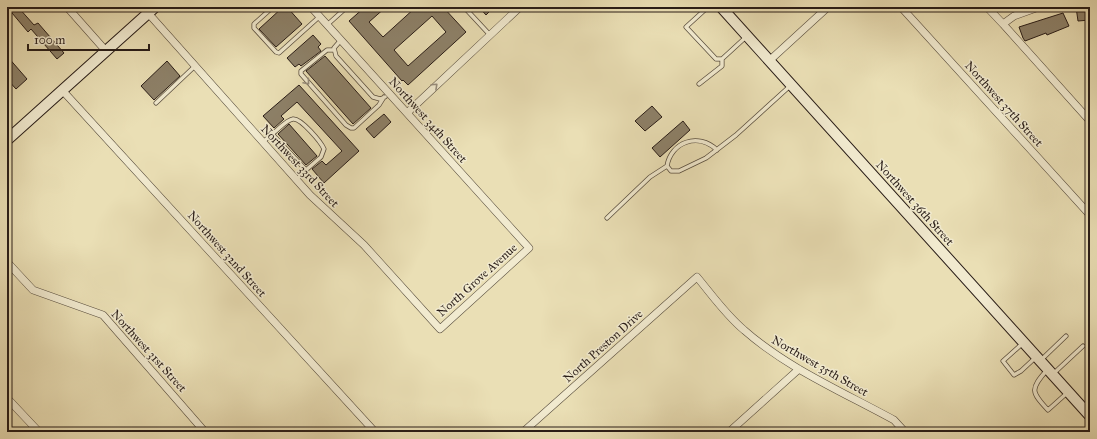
<svg xmlns="http://www.w3.org/2000/svg" width="1097" height="439" viewBox="0 0 1097 439" font-family="'IM FELL Great Primer',serif">
<rect width="100%" height="100%" fill="#eadfb5"/>
<filter id="stains"><feTurbulence type="fractalNoise" baseFrequency=".005" numOctaves="4"/><feColorMatrix values="0 0 0 0 .2 0 0 0 0 .09 0 0 0 0 .02 0 0 0 .5 -.17"/></filter>
<radialGradient id="worn" r=".72"><stop offset=".6" stop-color="#630" stop-opacity="0"/><stop offset="1" stop-color="#630" stop-opacity=".3"/></radialGradient>
<path fill="#8d8169" stroke="#281c17" fill-rule="evenodd" d="M7 7H18L34 25 38 23 64 53 57 59 31 29 28 32Z
M283 7H287L302 24 276 47 259 29Z
M365 7H386L369 22 383 37 416 7H443L466 32 408 85 403 80 402 81 349 21ZM432 16 446 32 408 66 394 50Z
M479 7H494L486 15Z
M1076 7H1090V20L1078 21Z
M1063 13 1069 26 1047 35 1046 33 1025 41 1023 38 1019 27Z
M313 35 321 44 318 47 321 51 301 66 299 64 295 67 287 58Z
M7 56 27 79 16 89 7 79Z
M325 56 371 108 353 124 306 71Z
M167 61 180 76 154 100 141 86Z
M299 85 359 151 324 183 312 169 322 161 326 165 342 151 297 102 281 116 284 119 274 128 263 116Z
M652 106 662 117 645 131 635 121Z
M384 114 391 122 374 138 366 129Z
M683 121 690 130 660 157 652 148Z
M289 124 317 156 306 165 278 134Z"/>
<g fill="none" stroke-linecap="round" stroke-linejoin="round">
<defs>
<path id="service" d="M273 7 254 24V28L276 52 279 53 319 17
M464 7 490 35
M708 7 686 27 716 59H722L746 37
M316 12 322 7
M327 25 347 7
M341 40 334 48 336 56 373 97 380 99 385 97
M334 50H327L301 71V74L346 125 351 128H354L379 105 384 97
M699 84 722 66V59
M156 103 195 66
M272 134C278 130 286 120 293 119 301 118 321 142 324 149L321 157 306 170
M263 142 272 134 306 170 296 180
M717 150C698 132 671 142 667 166L671 171H679L706 158 736 135 790 86
M607 218 650 177 667 166
M1023 343 1003 361 1014 375 1021 371 1035 358
M1041 360 1066 336
M1047 370C1030 389 1031 392 1048 410L1067 393
M1053 374 1083 346"/>
<path id="minor" d="M67 7 106 51
M901 7 1090 215
M987 7 1003 24
M1039 7 1014 16 1003 24 1090 121
M148 13 310 195 364 245 440 329 529 248 311 7
M769 61 828 7
M62 90 375 432
M407 113 520 7
M7 262 33 290 103 315 205 432
M7 398 39 432
M523 432 697 277C712 295 726 315 744 330 787 368 843 392 894 420L905 432
M729 432 799 369"/>
<path id="secondary" d="M721 7 1090 416
M7 140 155 7"/>
</defs>
<use href="#service" stroke="#584d3e" stroke-width="5"/>
<use href="#minor" stroke="#584d3e" stroke-width="8"/>
<use href="#secondary" stroke="#281c17" stroke-width="12"/>
<use href="#service" stroke="#f1eacf" stroke-width="3.5"/>
<use href="#minor" stroke="#f1eacf" stroke-width="7"/>
<use href="#secondary" stroke="#f1eacf" stroke-width="10"/>
</g>
<defs><path id="oneway-chevron" d="M-2-3.5L2.5 0L-2 3.5" fill="none" stroke-width="1.6" stroke-linecap="round" stroke-linejoin="round"/></defs>
<g stroke="#978d7c">
<use href="#oneway-chevron" transform="translate(307 82) rotate(49)"/>
<use href="#oneway-chevron" transform="translate(435 86) rotate(-43)"/>
</g>
<g text-anchor="middle" dominant-baseline="central" stroke-width="3" stroke-linejoin="round" paint-order="stroke">
<g font-size="12" fill="#281c17" stroke="#f1eacf">
<text transform="translate(1004 104) rotate(48)">Northwest 37th Street</text>
<text transform="translate(428 120) rotate(48)">Northwest 34th Street</text>
<text transform="translate(300 166) rotate(47)">Northwest 33rd Street</text>
<text transform="translate(915 203) rotate(48)">Northwest 36th Street</text>
<text transform="translate(227 254) rotate(48)">Northwest 32nd Street</text>
<text transform="translate(477 280) rotate(-42)">North Grove Avenue</text>
<text transform="translate(603 346) rotate(-42)">North Preston Drive</text>
<text transform="translate(149 351) rotate(48)">Northwest 31st Street</text>
<text transform="translate(820 366) rotate(30)">Northwest 35th Street</text>
</g>
</g>
<rect width="1097" height="439" fill="none" stroke="#eadfb5" stroke-width="24"/>
<rect x="8" y="8" width="1081" height="423" fill="none" stroke="#281c17" stroke-width="2"/>
<rect x="12" y="12" width="1073" height="415" fill="none" stroke="#281c17"/>
<path d="M28 44v6h121v-6" fill="none" stroke="#281c17" stroke-width="2"/>
<text x="34" y="44" font-size="12" fill="#281c17" stroke="#f1eacf" stroke-width="3" paint-order="stroke">100 m</text>
<rect width="100%" height="100%" filter="url(#stains)"/>
<rect width="100%" height="100%" fill="url(#worn)"/>
</svg>
